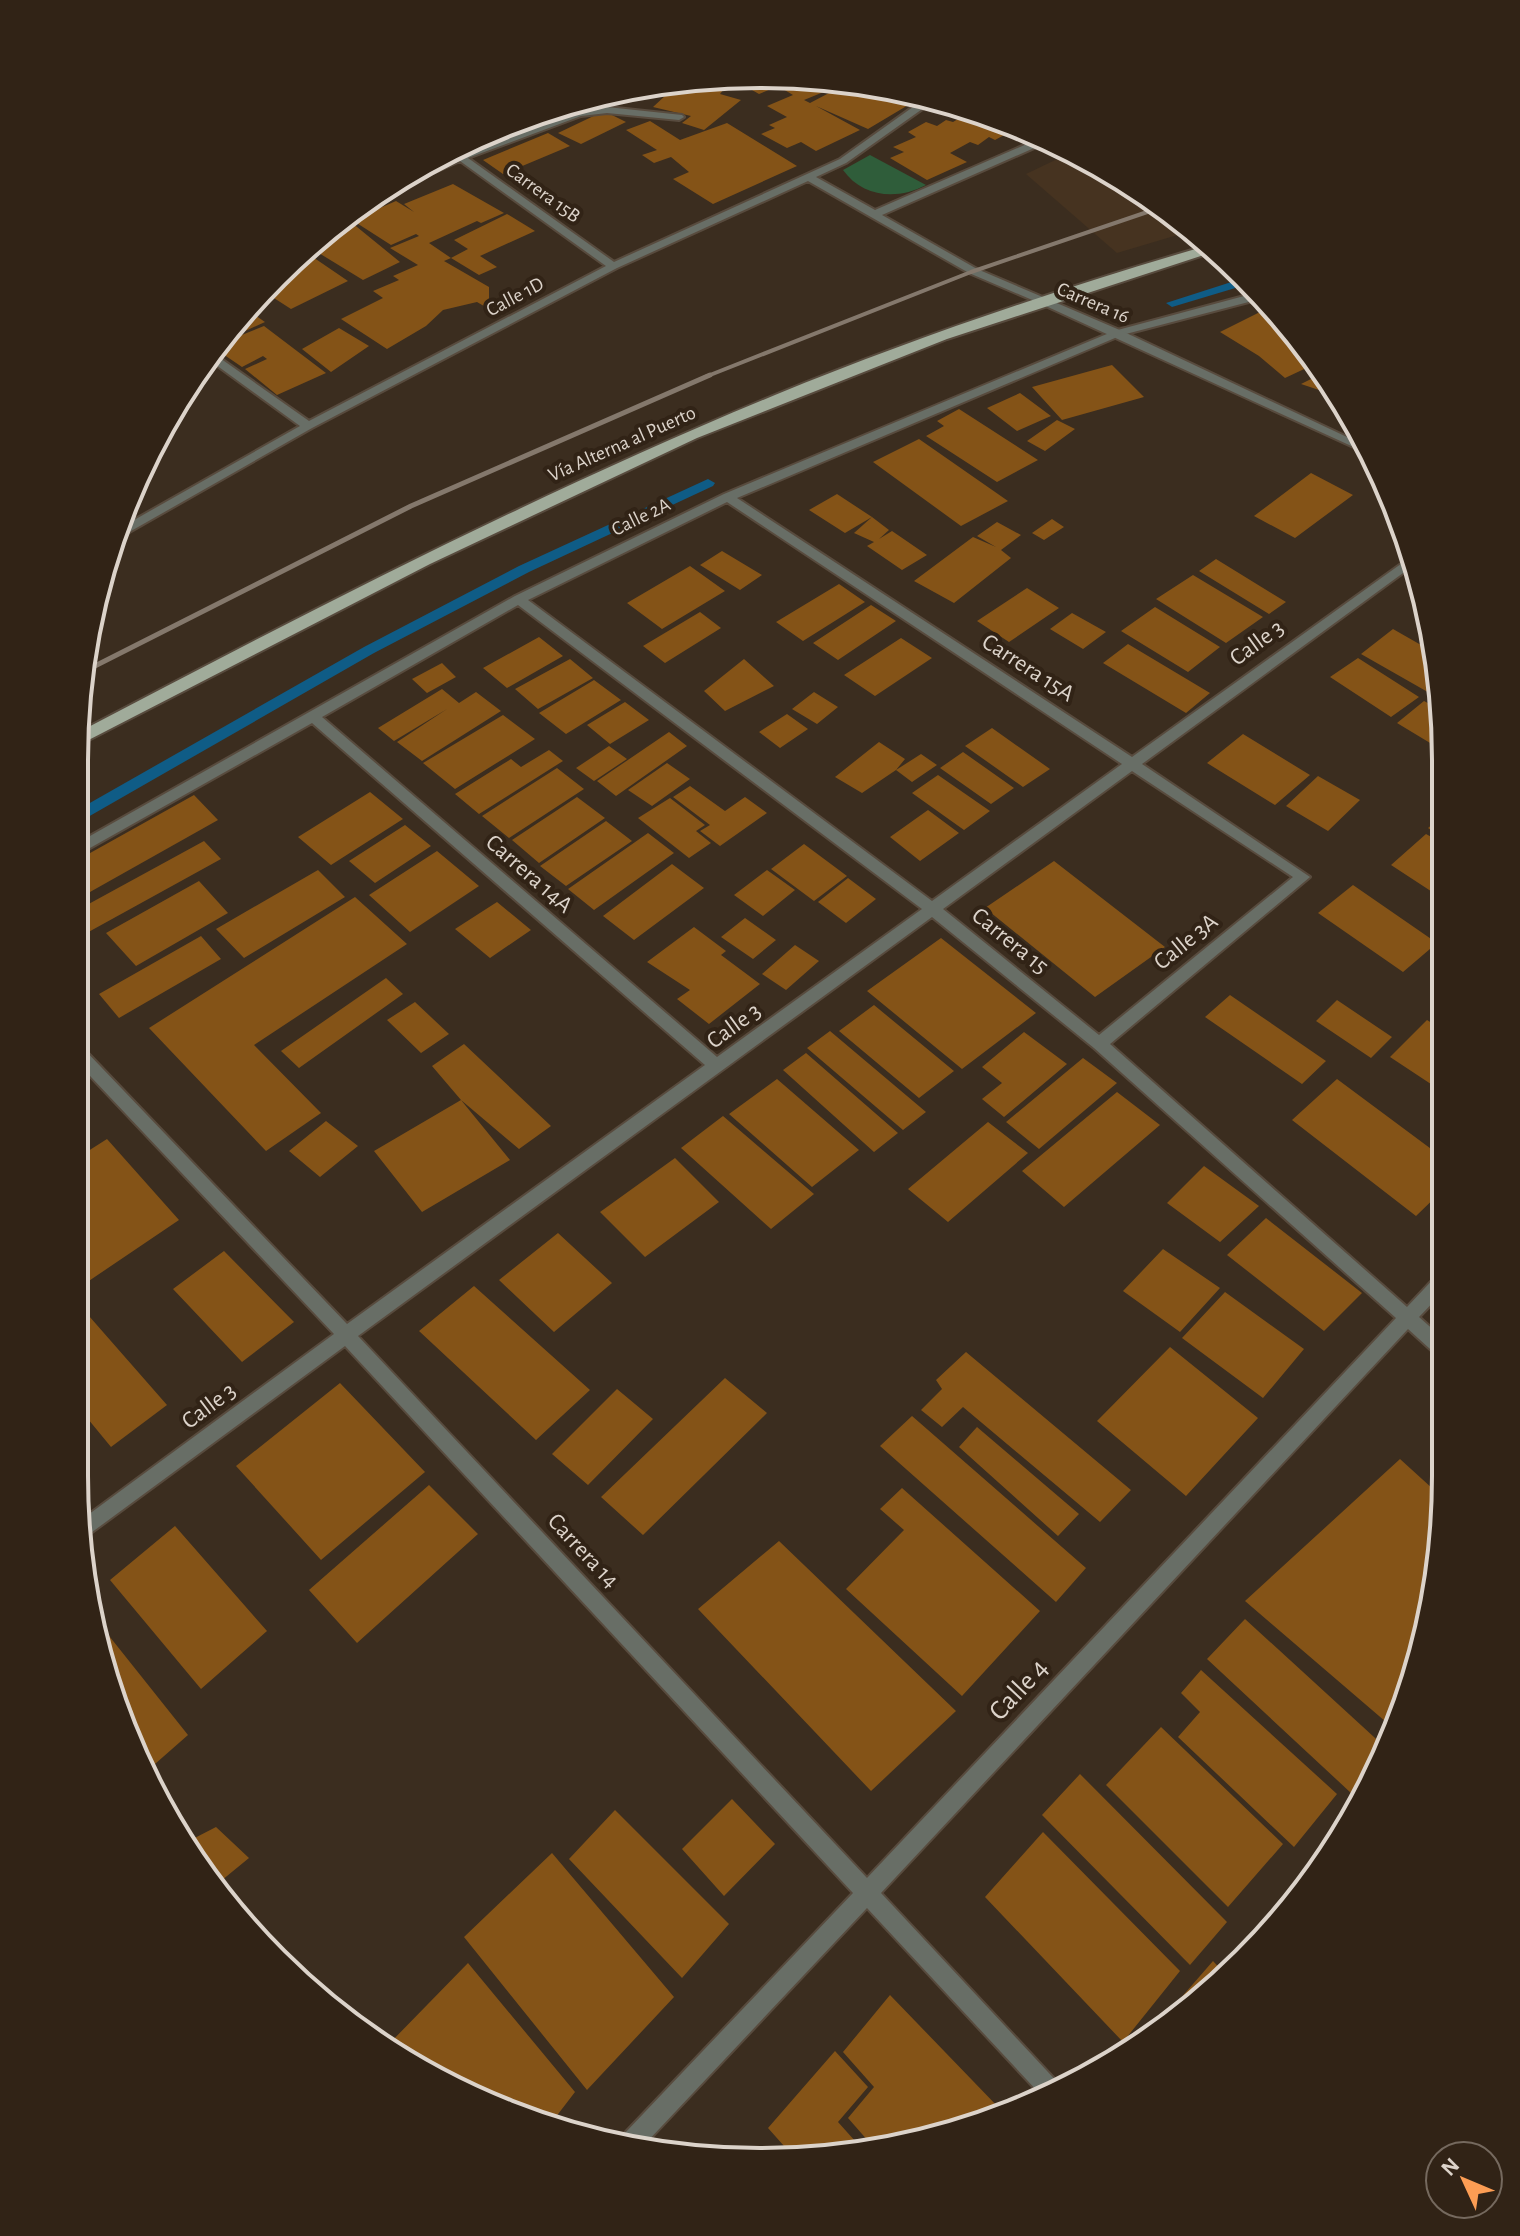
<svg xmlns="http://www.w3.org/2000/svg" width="1520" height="2236" viewBox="0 0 1520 2236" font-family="'Alegreya Sans',sans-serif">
<rect width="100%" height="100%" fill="#3b2d1f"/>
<path fill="#463320" d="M1072 152 1141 189 1191 231 1117 253 1026 174Z"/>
<path fill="#2f5d3a" d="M870 155 926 185C898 200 863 198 843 170Z"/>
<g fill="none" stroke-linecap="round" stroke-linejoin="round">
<path fill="#0f5c86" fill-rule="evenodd" d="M1247 277 1252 283 1172 307 1166 303Z
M708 479 715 483 713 486 529 572 374 653 74 825V812L364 647 519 566Z"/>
</g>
<path fill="#845317" d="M784 76 802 78 826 91 804 100 810 103 848 83 893 87 918 94 914 96 920 98 868 129 816 106 860 130 816 151 801 142 787 148 761 134 775 128 769 125 787 117 767 106 793 95 778 86 759 94 745 86 764 78 770 82Z
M691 81 724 89 720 94 741 100 704 130 682 123 691 116 653 107 680 82Z
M609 92 600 109 567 105Z
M962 108 1022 126 1036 133 1022 138 1006 134 995 140 989 137 978 145 970 142 950 153 967 162 927 180 890 158 904 152 893 147 916 137 908 132 926 122 937 126 946 120 953 122 963 116 1006 134 1011 130 954 113Z
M604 111 626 122 581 144 558 133Z
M525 118 528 120 466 148 461 146 497 126Z
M650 121 680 140 727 123 797 166 713 204 673 179 689 172 671 157 654 163 642 155 657 150 626 130Z
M548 133 570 146 503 174 483 160Z
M453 184 504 213 481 223 477 221 429 243 451 258 444 261 489 287V309L477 302 443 310 426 326 387 349 341 319 383 298 373 291 399 280 393 276 418 265 390 248 419 236 416 234 391 245 352 220 396 201 414 212 404 204Z
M507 214 535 231 480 256 497 267 479 275 451 258 468 249 454 240Z
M346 218 400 262 363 280 309 247Z
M304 251 348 281 291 309 263 291 275 275Z
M249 311 265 322 243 332 237 328Z
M1260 312 1291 330 1317 363 1285 378 1259 356 1220 332Z
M264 326 326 373 277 395 245 369 267 359 263 356 242 367 220 352 227 341Z
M339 328 369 346 331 372 302 349Z
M1112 365 1144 397 1062 420 1032 387Z
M1325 372 1330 379 1340 397 1301 384Z
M1020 393 1051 416 1017 431 987 408Z
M959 409 1038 460 997 482 926 436 944 426 937 421Z
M1057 420 1075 429 1045 451 1027 441Z
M919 439 1008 501 961 526 873 462Z
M1311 473 1353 495 1295 538 1254 516Z
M837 494 872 517 889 530 879 539 892 531 927 555 902 570 867 546 874 542 854 533 872 517 845 533 809 510Z
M1052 519 1064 527 1044 540 1032 533Z
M997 522 1021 535 1001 550 1011 558 954 603 914 581 973 537 996 547 977 536Z
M722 551 762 575 740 590 700 565Z
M1216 559 1286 602 1269 614 1199 571Z
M690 566 725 591 662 629 627 603Z
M1193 575 1263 617 1226 643 1156 599Z
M839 584 865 602 803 641 776 622Z
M1027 588 1059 608 1009 642 977 621Z
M871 605 896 621 838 660 813 643Z
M1155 607 1220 647 1188 672 1121 631Z
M700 612 721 628 665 663 643 646Z
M1072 613 1106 632 1083 649 1050 629Z
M1393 629 1435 653 1440 699 1361 654Z
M539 637 563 656 507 688 483 668Z
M901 638 932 658 875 696 844 675Z
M1128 644 1210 693 1186 713 1103 663Z
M1358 658 1419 697 1391 717 1330 677Z
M570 659 593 678 538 709 515 689Z
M744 659 774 686 725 711 704 691Z
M442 663 456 677 427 693 412 679Z
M594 680 621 700 566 734 539 713Z
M442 689 459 703 476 692 501 711 422 761 397 742 447 709 394 741 378 728Z
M814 692 838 707 817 724 792 709Z
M1424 701 1441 710 1445 752 1397 723Z
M625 702 649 720 610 744 587 725Z
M787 714 808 729 780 748 759 732Z
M503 715 535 739 455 789 423 763Z
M992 728 1050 769 1023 787 965 746Z
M669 732 687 746 616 796 597 781Z
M1243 734 1310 775 1275 805 1207 763Z
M879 742 905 759 896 770 921 754 937 765 912 782 896 770 862 793 835 777Z
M609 746 627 759 594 781 576 768Z
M549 750 563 761 479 814 455 794 511 759 521 767Z
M963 752 1014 788 991 804 940 768Z
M667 763 690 779 652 806 628 790Z
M557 768 584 789 509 838 482 816Z
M938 775 990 811 964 830 912 793Z
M1318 776 1360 800 1328 831 1286 806Z
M690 786 725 811 745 797 767 813 720 846 700 831 710 825 673 797Z
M370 792 403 819 331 865 298 837Z
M194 795 218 820 74 901V862Z
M577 797 605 818 539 863 512 840Z
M670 798 705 825 696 831 711 843 689 858 638 818Z
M928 810 959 833 920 861 890 837Z
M1446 813V840L1428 828Z
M606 821 632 841 566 886 540 866Z
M405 825 431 846 375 883 349 861Z
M648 833 674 853 594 910 568 889Z
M1426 834 1446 845V901L1391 865Z
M204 841 221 859 74 940V912Z
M804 844 847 876 814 901 771 869Z
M437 851 479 886 410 932 369 895Z
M1054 861 1165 947 1095 997 985 908Z
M672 864 704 888 634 940 603 916Z
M318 870 345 897 244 958 216 929Z
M767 870 795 890 763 916 734 895Z
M848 878 876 899 846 923 818 902Z
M199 881 228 913 136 966 106 933Z
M1353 885 1437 943 1403 972 1318 913Z
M355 897 407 944 254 1045 321 1113 266 1151 149 1028Z
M497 902 531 930 490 958 455 929Z
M745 918 776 940 753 959 721 937Z
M694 927 726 951 721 955 760 984 709 1024 677 999 690 990 647 962Z
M201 936 221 959 119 1018 99 994Z
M941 938 1036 1013 962 1069 867 991Z
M795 945 819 961 786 990 762 974Z
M386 978 403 994 299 1068 281 1051Z
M1230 995 1326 1061 1302 1084 1205 1017Z
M1337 1000 1392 1037 1371 1058 1316 1021Z
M415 1002 449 1034 421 1053 387 1020Z
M874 1005 954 1071 919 1098 839 1031Z
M1427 1020 1446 1032V1094L1390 1057Z
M830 1031 926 1112 903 1130 807 1048Z
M1024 1032 1067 1064 1004 1117 982 1099 1002 1083 982 1067Z
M464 1044 551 1126 519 1149 461 1100 432 1066Z
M806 1053 898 1133 874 1152 783 1070Z
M1083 1058 1117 1083 1039 1149 1006 1122Z
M777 1079 859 1150 812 1187 729 1114Z
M1337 1079 1446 1160V1187L1416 1216 1292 1120Z
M1117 1092 1160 1125 1064 1207 1022 1171Z
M461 1100 510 1160 422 1212 374 1151Z
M723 1116 814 1194 771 1229 681 1148Z
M326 1121 358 1146 320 1177 289 1151Z
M988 1122 1028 1153 948 1222 908 1189Z
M107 1139 179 1220 74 1291V1160Z
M675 1158 719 1202 645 1257 600 1212Z
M1204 1166 1259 1206 1220 1242 1167 1203Z
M1266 1218 1362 1293 1324 1331 1227 1255Z
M558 1233 612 1283 554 1332 499 1280Z
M1163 1249 1220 1288 1180 1332 1123 1291Z
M224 1251 294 1322 242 1362 173 1289Z
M474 1286 590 1390 536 1440 419 1331Z
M1225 1292 1304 1349 1263 1398 1182 1338Z
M89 1316 167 1405 111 1447 74 1402V1327Z
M1170 1347 1258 1418 1186 1496 1097 1421Z
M966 1352 1131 1490 1100 1522 963 1407 942 1427 921 1410 942 1389 936 1380Z
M725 1378 767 1413 643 1535 601 1497Z
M340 1383 425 1472 321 1560 236 1466Z
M617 1389 653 1419 588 1485 552 1454Z
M912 1416 1086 1568 1056 1602 880 1446Z
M977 1427 1079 1514 1058 1536 959 1447Z
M1400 1459 1444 1499 1433 1609 1393 1728 1245 1601Z
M429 1485 478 1534 357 1643 309 1590Z
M902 1488 1040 1611 962 1696 846 1589 904 1530 880 1509Z
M175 1526 267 1631 201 1689 110 1580Z
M779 1541 956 1711 871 1791 698 1609Z
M1245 1619 1386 1748 1383 1757 1351 1793 1207 1659Z
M98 1622 188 1735 147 1771 110 1696Z
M1201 1670 1337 1794 1294 1847 1178 1737 1200 1712 1181 1693Z
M1161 1727 1283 1844 1228 1907 1106 1785Z
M1080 1774 1227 1922 1190 1965 1042 1815Z
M732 1799 775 1844 724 1896 682 1849Z
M615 1810 729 1924 682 1978 569 1859Z
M216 1827 249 1858 216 1885 190 1857 183 1844Z
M1043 1832 1180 1971 1123 2042 985 1897Z
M552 1853 674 1997 587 2090 464 1937Z
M1213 1961 1226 1975 1154 2031 1153 2030Z
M468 1963 575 2092 552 2122 498 2110 387 2046Z
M890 1995 1000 2109 894 2149 876 2150 848 2118 874 2087 843 2052Z
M835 2051 868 2087 838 2122 864 2151 792 2155 768 2128Z"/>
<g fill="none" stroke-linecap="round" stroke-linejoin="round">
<defs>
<path id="minor" d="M927 97 935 100 846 163 816 177 875 210 1043 137 1050 141 882 215 977 269 1045 298V302H1037L969 273 808 181 617 268 312 428 117 539 120 528 300 426 212 362 217 356 309 421 606 266 460 161 376 198H368L379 190 454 157 450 153 452 151 462 154 579 110 607 107 682 115 684 117 679 120 607 113 581 116 468 158 614 262 840 159Z
M1259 292 1264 298 1122 335 737 498 1132 757 1412 556 1414 565 1142 764 1310 877 1110 1044 1407 1307 1440 1272 1446 1270V1289L1419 1317 1446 1341V1360L1440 1358 1408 1329 881 1893 1061 2086 1040 2094 867 1908 645 2144 623 2139 625 2133 853 1893 345 1346 84 1538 81 1520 334 1334 74 1059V1043L80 1045 347 1324 705 1065 312 723 74 857V845L515 596 724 494 1114 331ZM727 502 1122 764 932 901 528 600ZM518 605 922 909 717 1057 322 717ZM1132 771 1293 877 1099 1035 943 909ZM932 917 1094 1048 1396 1318 867 1878 358 1336Z"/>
<path id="tertiary" d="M1037 298H1045L1122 331 1366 446 1371 455 1037 302Z"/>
<path id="primary" d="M1209 245 1216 251 947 339 697 438 430 564 75 747 77 733C306 613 535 494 775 395 916 337 1062 288 1209 245Z"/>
</defs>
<use href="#minor" stroke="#584b3e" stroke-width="4"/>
<use href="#tertiary" stroke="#584b3e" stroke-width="4"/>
<use href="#primary" stroke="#584b3e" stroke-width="4"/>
<use href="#minor" fill="#686e66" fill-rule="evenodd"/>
<use href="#tertiary" fill="#686e66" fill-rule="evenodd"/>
<use href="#primary" fill="#a0ab9a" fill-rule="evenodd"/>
<path stroke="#84786c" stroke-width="4" d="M705 377 971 272 1162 207"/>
<path stroke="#84786c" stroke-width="5" d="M83 672 411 506 710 375"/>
</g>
<g text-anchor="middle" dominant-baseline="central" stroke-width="8" stroke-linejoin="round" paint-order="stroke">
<g font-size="20" fill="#dcd3ca" stroke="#312316">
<text transform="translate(543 193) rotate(36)">Carrera 15B</text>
<text transform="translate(515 297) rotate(-28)">Calle 1D</text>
<text transform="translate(1093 303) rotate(23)">Carrera 16</text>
<text transform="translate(622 444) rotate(-24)">Vía Alterna al Puerto</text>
<text transform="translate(641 517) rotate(-26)">Calle 2A</text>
</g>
<g font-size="24" fill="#dcd3ca" stroke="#312316">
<text transform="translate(1257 643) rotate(-36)">Calle 3</text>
<text transform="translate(1028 668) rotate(33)">Carrera 15A</text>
<text transform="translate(529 874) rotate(41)">Carrera 14A</text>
<text transform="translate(1010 941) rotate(39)">Carrera 15</text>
<text transform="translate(1186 942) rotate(-39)">Calle 3A</text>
<text transform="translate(734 1026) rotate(-36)">Calle 3</text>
<text transform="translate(209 1406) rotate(-37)">Calle 3</text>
<text transform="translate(583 1551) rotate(47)">Carrera 14</text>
</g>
<g font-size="28" fill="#dcd3ca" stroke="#312316">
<text transform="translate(1019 1690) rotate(-47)">Calle 4</text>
</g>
</g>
<path d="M0 0H1520V2236H0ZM760 88H760A672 672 0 0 1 1432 760V1476A672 672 0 0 1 760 2148H760A672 672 0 0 1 88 1476V760A672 672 0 0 1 760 88Z" fill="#312316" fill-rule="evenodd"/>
<path fill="none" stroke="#dcd3ca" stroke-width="4" d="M760 88H760A672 672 0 0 1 1432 760V1476A672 672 0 0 1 760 2148H760A672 672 0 0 1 88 1476V760A672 672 0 0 1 760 88Z"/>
<g transform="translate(1464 2180) rotate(314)"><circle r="38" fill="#312316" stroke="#75695e" stroke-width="2"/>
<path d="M0-6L14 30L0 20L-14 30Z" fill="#fc9d54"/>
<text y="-12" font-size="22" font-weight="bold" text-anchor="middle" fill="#dcd3ca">N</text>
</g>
</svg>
